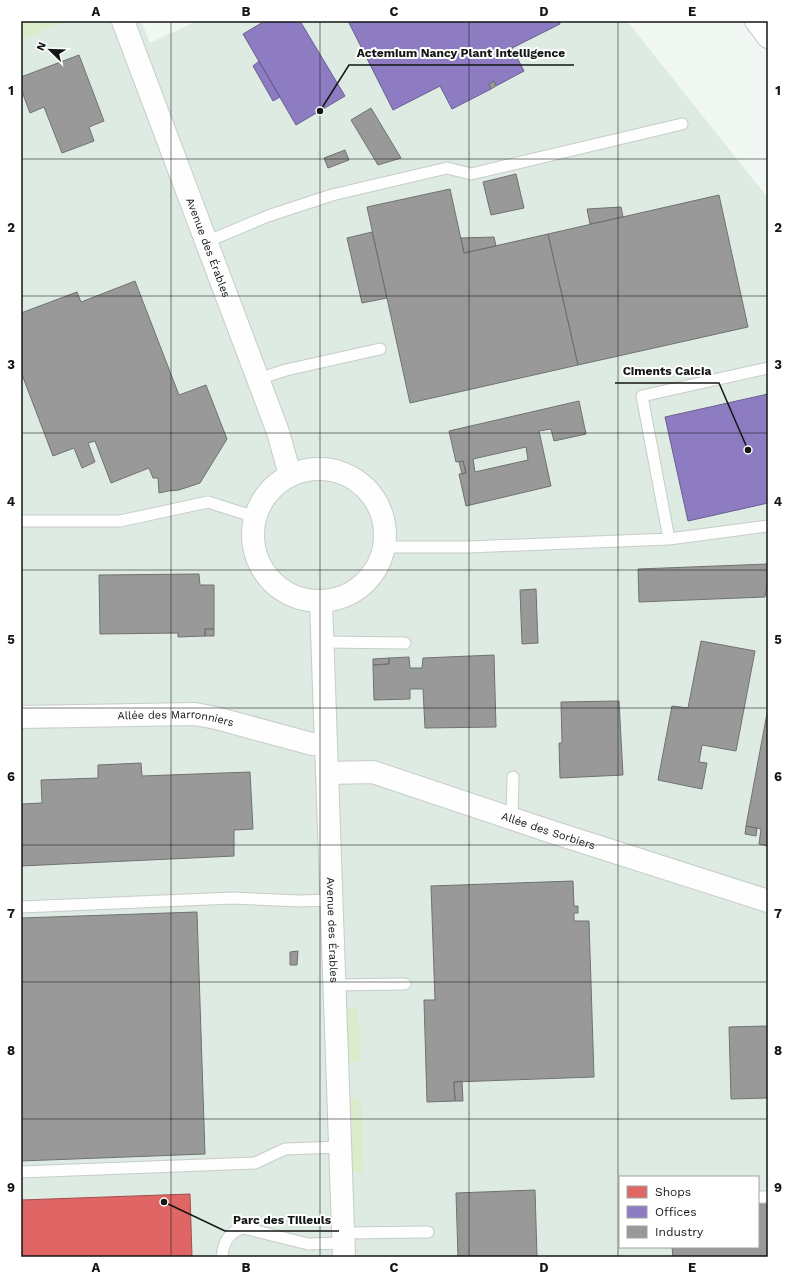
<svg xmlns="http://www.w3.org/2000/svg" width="789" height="1278" viewBox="0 0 789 1278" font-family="'Work Sans',sans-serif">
<rect width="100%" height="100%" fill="#f1f8f4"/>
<path fill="#ddebe3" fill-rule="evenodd" d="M21 21H141L150 43 197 21H627L768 198V1257H21ZM620 1177H758V1247H620Z"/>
<path fill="#daecca" d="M21 21H69L21 39Z
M347 1008H358L360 1062H349Z
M350 1099H361L363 1172H352Z"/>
<path fill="#e06666" stroke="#a24e4d" d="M190 1194 192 1257H21V1200Z"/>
<path fill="#8e7cc3" stroke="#695d8e" d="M265 21H300L345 96 296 125 243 34Z
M348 21H559L560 24 512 48 524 71 496 86 494 81 489 84 491 89 452 109 440 86 393 110Z
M259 61 280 97 273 101 253 66Z
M768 394V503L688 521 665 417Z"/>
<path fill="#999" stroke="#707271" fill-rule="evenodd" d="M79 55 104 121 89 127 94 141 62 153 44 107 30 113 21 89V77Z
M494 81 496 86 491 89 489 84Z
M371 108 401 158 378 165 351 120Z
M345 150 349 160 328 168 324 158Z
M516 174 524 208 491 215 483 182Z
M450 189 464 253 548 234 578 365 410 403 367 207Z
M719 195 748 327 578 365 548 234Z
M621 207 623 217 590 224 587 209Z
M372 232 387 298 362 303 347 238Z
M494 237 496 246 464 253 461 238Z
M135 281 179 395 206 385 227 439 200 483 179 490 168 491 159 493 158 478H153L149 468 111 483 95 441 88 443 95 462 82 468 74 448 53 456 21 372V313L77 292 81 302Z
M579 401 586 434 554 441 551 429 539 431 551 486 466 506 459 474 466 473 463 461 456 462 449 431ZM526 447 528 460 475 472 473 459Z
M463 461 466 473 462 474 459 462Z
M768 564V579L765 597 639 602 638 569Z
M199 574 200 585H214V629H205V636L178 637V633L100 634 99 575Z
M536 589 538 643 522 644 520 590Z
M205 629H214V636H205Z
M701 641 755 651 736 751 702 745 699 762 707 763 702 789 658 780 672 706 688 708Z
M494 655 496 727 425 728 423 689H410V699L374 700 373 665 389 664V658L409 657 410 668H422L423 658Z
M389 658V664L373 665V659Z
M619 701 623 775 560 778 559 743H562L561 702Z
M768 708V846L759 844 761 829 746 826Z
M141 763 142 776 250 772 253 829 234 830V856L21 866V804L42 803 41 780 98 778V765Z
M746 826 757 828 756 836 745 834Z
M573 881 574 906H578V913H574V921H589L594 1077 454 1082 455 1101 427 1102 424 1000H435L431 886Z
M197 912 205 1154 21 1161V918Z
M298 951 297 965H290V952Z
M768 1026V1098L731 1099 729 1027Z
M462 1081 463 1101H455L454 1082Z
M535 1190 537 1257H458L456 1193Z
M758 1199H768V1257H673L672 1247H758Z"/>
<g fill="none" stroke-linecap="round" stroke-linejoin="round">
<defs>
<path id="service" d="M206 242 268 216 332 195 447 168 471 174 682 124
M258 379 286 370 380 349
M21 521H120L208 502 255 517
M669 539 642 396 768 368
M384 547H469L669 539 768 526
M323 642 405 643
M512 818 513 777
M21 907 233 898 299 901 332 900
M334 985 405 984
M21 1172 255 1163 285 1149 340 1147
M758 1197H768
M343 1233 428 1232
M222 1257C223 1243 229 1231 244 1228L308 1244 343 1243"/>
<g id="minor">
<path d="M756 21 768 37"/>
<path id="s1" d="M21 717 195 714 216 718 312 744 326 743"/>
<path id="s2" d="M327 773 373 772 549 831 768 901"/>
</g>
<g id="tertiary">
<path id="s3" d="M123 21 278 432 290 475"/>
<circle cx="319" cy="535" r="66"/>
<path id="s4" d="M321 602 344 1257"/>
</g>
</defs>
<use href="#service" stroke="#c7ccca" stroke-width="13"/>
<use href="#minor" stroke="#c7ccca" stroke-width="24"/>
<use href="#tertiary" stroke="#c7ccca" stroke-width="24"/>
<use href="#service" stroke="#fdfefd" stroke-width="11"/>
<use href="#minor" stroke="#fdfefd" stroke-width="22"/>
<use href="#tertiary" stroke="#fdfefd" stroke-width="22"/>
</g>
<path fill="none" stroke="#121614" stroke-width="1" stroke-opacity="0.55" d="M171 21V1257M320 21V1257M469 21V1257M618 21V1257M21 159H768M21 296H768M21 433H768M21 570H768M21 708H768M21 845H768M21 982H768M21 1119H768"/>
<g text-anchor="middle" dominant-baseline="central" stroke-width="4" stroke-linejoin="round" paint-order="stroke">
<g font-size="11" fill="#121614" stroke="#fff">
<text stroke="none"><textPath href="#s3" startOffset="242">Avenue des Érables</textPath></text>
<text stroke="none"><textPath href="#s1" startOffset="155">Allée des Marronniers</textPath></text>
<text stroke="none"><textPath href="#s2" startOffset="231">Allée des Sorbiers</textPath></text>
<text stroke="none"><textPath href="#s4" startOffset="328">Avenue des Érables</textPath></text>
</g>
</g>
<path fill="none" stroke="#121614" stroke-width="1.5" d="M320 111L349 65H574M748 450L719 383H615M164 1202L225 1231H339"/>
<g fill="#121614" stroke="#fff" stroke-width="1.5">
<circle cx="320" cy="111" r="4"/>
<circle cx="748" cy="450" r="4"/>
<circle cx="164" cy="1202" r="4"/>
</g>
<g font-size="12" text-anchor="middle" font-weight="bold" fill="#121614" stroke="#fff" stroke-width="4" stroke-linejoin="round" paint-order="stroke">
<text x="461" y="57">Actemium Nancy Plant Intelligence</text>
<text x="667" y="375">Ciments Calcia</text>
<text x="282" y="1224">Parc des Tilleuls</text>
</g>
<rect width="789" height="1278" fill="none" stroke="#ffffff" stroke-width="44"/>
<rect x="619" y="1176" width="140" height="72" fill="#ffffff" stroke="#a0a2a1"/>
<rect x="627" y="1186" width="20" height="12" fill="#e06666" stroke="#a0a2a1"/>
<text x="655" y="1196" font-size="12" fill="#121614">Shops</text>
<rect x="627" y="1206" width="20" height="12" fill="#8e7cc3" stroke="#a0a2a1"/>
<text x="655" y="1216" font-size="12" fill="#121614">Offices</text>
<rect x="627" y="1226" width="20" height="12" fill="#999999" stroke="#a0a2a1"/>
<text x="655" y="1236" font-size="12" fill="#121614">Industry</text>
<g transform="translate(50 50) rotate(293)" stroke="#ffffff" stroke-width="3" paint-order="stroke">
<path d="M0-3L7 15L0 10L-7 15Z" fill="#121614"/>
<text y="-6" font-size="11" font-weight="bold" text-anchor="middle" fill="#121614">N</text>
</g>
<rect x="22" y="22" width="745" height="1234" fill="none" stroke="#121614" stroke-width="1.5"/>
<g font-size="13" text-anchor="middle" font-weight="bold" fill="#121614">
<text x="96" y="16">A</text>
<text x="246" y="16">B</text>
<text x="394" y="16">C</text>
<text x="544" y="16">D</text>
<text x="692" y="16">E</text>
<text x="11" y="95">1</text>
<text x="778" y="95">1</text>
<text x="11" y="232">2</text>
<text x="778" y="232">2</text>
<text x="11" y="369">3</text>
<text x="778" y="369">3</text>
<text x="11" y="506">4</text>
<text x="778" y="506">4</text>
<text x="11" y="644">5</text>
<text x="778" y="644">5</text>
<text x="11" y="781">6</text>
<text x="778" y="781">6</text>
<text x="11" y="918">7</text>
<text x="778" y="918">7</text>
<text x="11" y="1055">8</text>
<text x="778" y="1055">8</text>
<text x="11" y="1192">9</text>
<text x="778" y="1192">9</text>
<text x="96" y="1272">A</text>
<text x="246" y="1272">B</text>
<text x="394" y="1272">C</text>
<text x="544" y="1272">D</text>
<text x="692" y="1272">E</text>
</g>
</svg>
